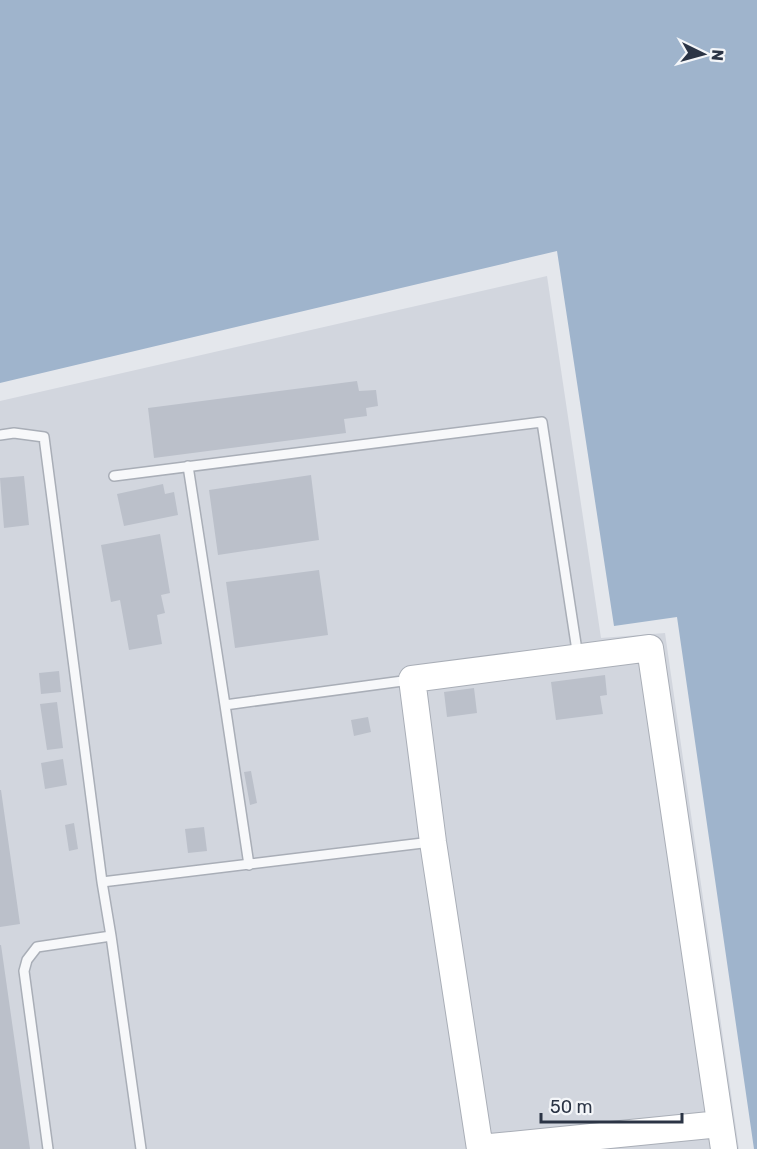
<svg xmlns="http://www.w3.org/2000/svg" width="757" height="1149" viewBox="0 0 757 1149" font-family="Rubik,sans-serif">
<rect width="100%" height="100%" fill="#e4e7ec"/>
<path fill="#d2d6de" d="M547 276 601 638 665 633 739 1149H0V401Z"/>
<path fill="#9fb4cc" d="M0 0H757V1149H754L677 617 614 626 557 251 0 383Z"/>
<path fill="#bbc0ca" d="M357 381 359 391 376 390 378 406 366 408 367 416 344 419 346 433 154 458 148 408Z
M311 475 319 540 218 555 209 490Z
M24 476 29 525 4 528 0 478Z
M163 484 165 494 174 492 178 515 124 526 117 494Z
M160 534 170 593 161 595 165 613 157 615 162 644 129 650 120 600 111 602 101 545Z
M319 570 328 635 235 648 226 582Z
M59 671 61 692 41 694 39 673Z
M605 675 607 695 600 696 603 714 556 720 551 682Z
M474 688 477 713 447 717 444 692Z
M57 702 63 748 47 750 40 704Z
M368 717 371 732 354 736 351 720Z
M63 759 67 785 45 789 41 763Z
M251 771 257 803 250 805 244 772Z
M0 790H1L20 924 0 927Z
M74 823 78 849 69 851 65 825Z
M204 827 207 851 188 853 185 829Z
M0 945H1L30 1149H0Z"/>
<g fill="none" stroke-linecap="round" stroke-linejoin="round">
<defs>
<path id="lane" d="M0 435 14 433 44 437 102 882 111 936 141 1149
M188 466 225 705
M114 476 542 422 578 657
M249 865 225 705 410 680
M102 882 431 842
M48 1149 24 971 27 960 37 947 111 936"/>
<path id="secondary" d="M480 1148 720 1124
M480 1149 433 842 412 679 650 648 724 1149"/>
</defs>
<use href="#lane" stroke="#a9aeb7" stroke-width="12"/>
<use href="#secondary" stroke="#a9aeb7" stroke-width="28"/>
<use href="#lane" stroke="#f7f8fa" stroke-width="9"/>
<use href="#secondary" stroke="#fff" stroke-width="26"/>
</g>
<g transform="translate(703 54) rotate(95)" stroke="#f4f6f9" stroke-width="4.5" paint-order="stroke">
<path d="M0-4.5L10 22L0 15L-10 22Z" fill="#2b3445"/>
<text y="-9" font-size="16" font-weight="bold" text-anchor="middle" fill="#2b3445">N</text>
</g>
<path d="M541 1113v9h141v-9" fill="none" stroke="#2b3445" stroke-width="3"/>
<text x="550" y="1113" font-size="18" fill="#2b3445" stroke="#f4f6f9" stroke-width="4.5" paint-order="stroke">50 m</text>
</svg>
